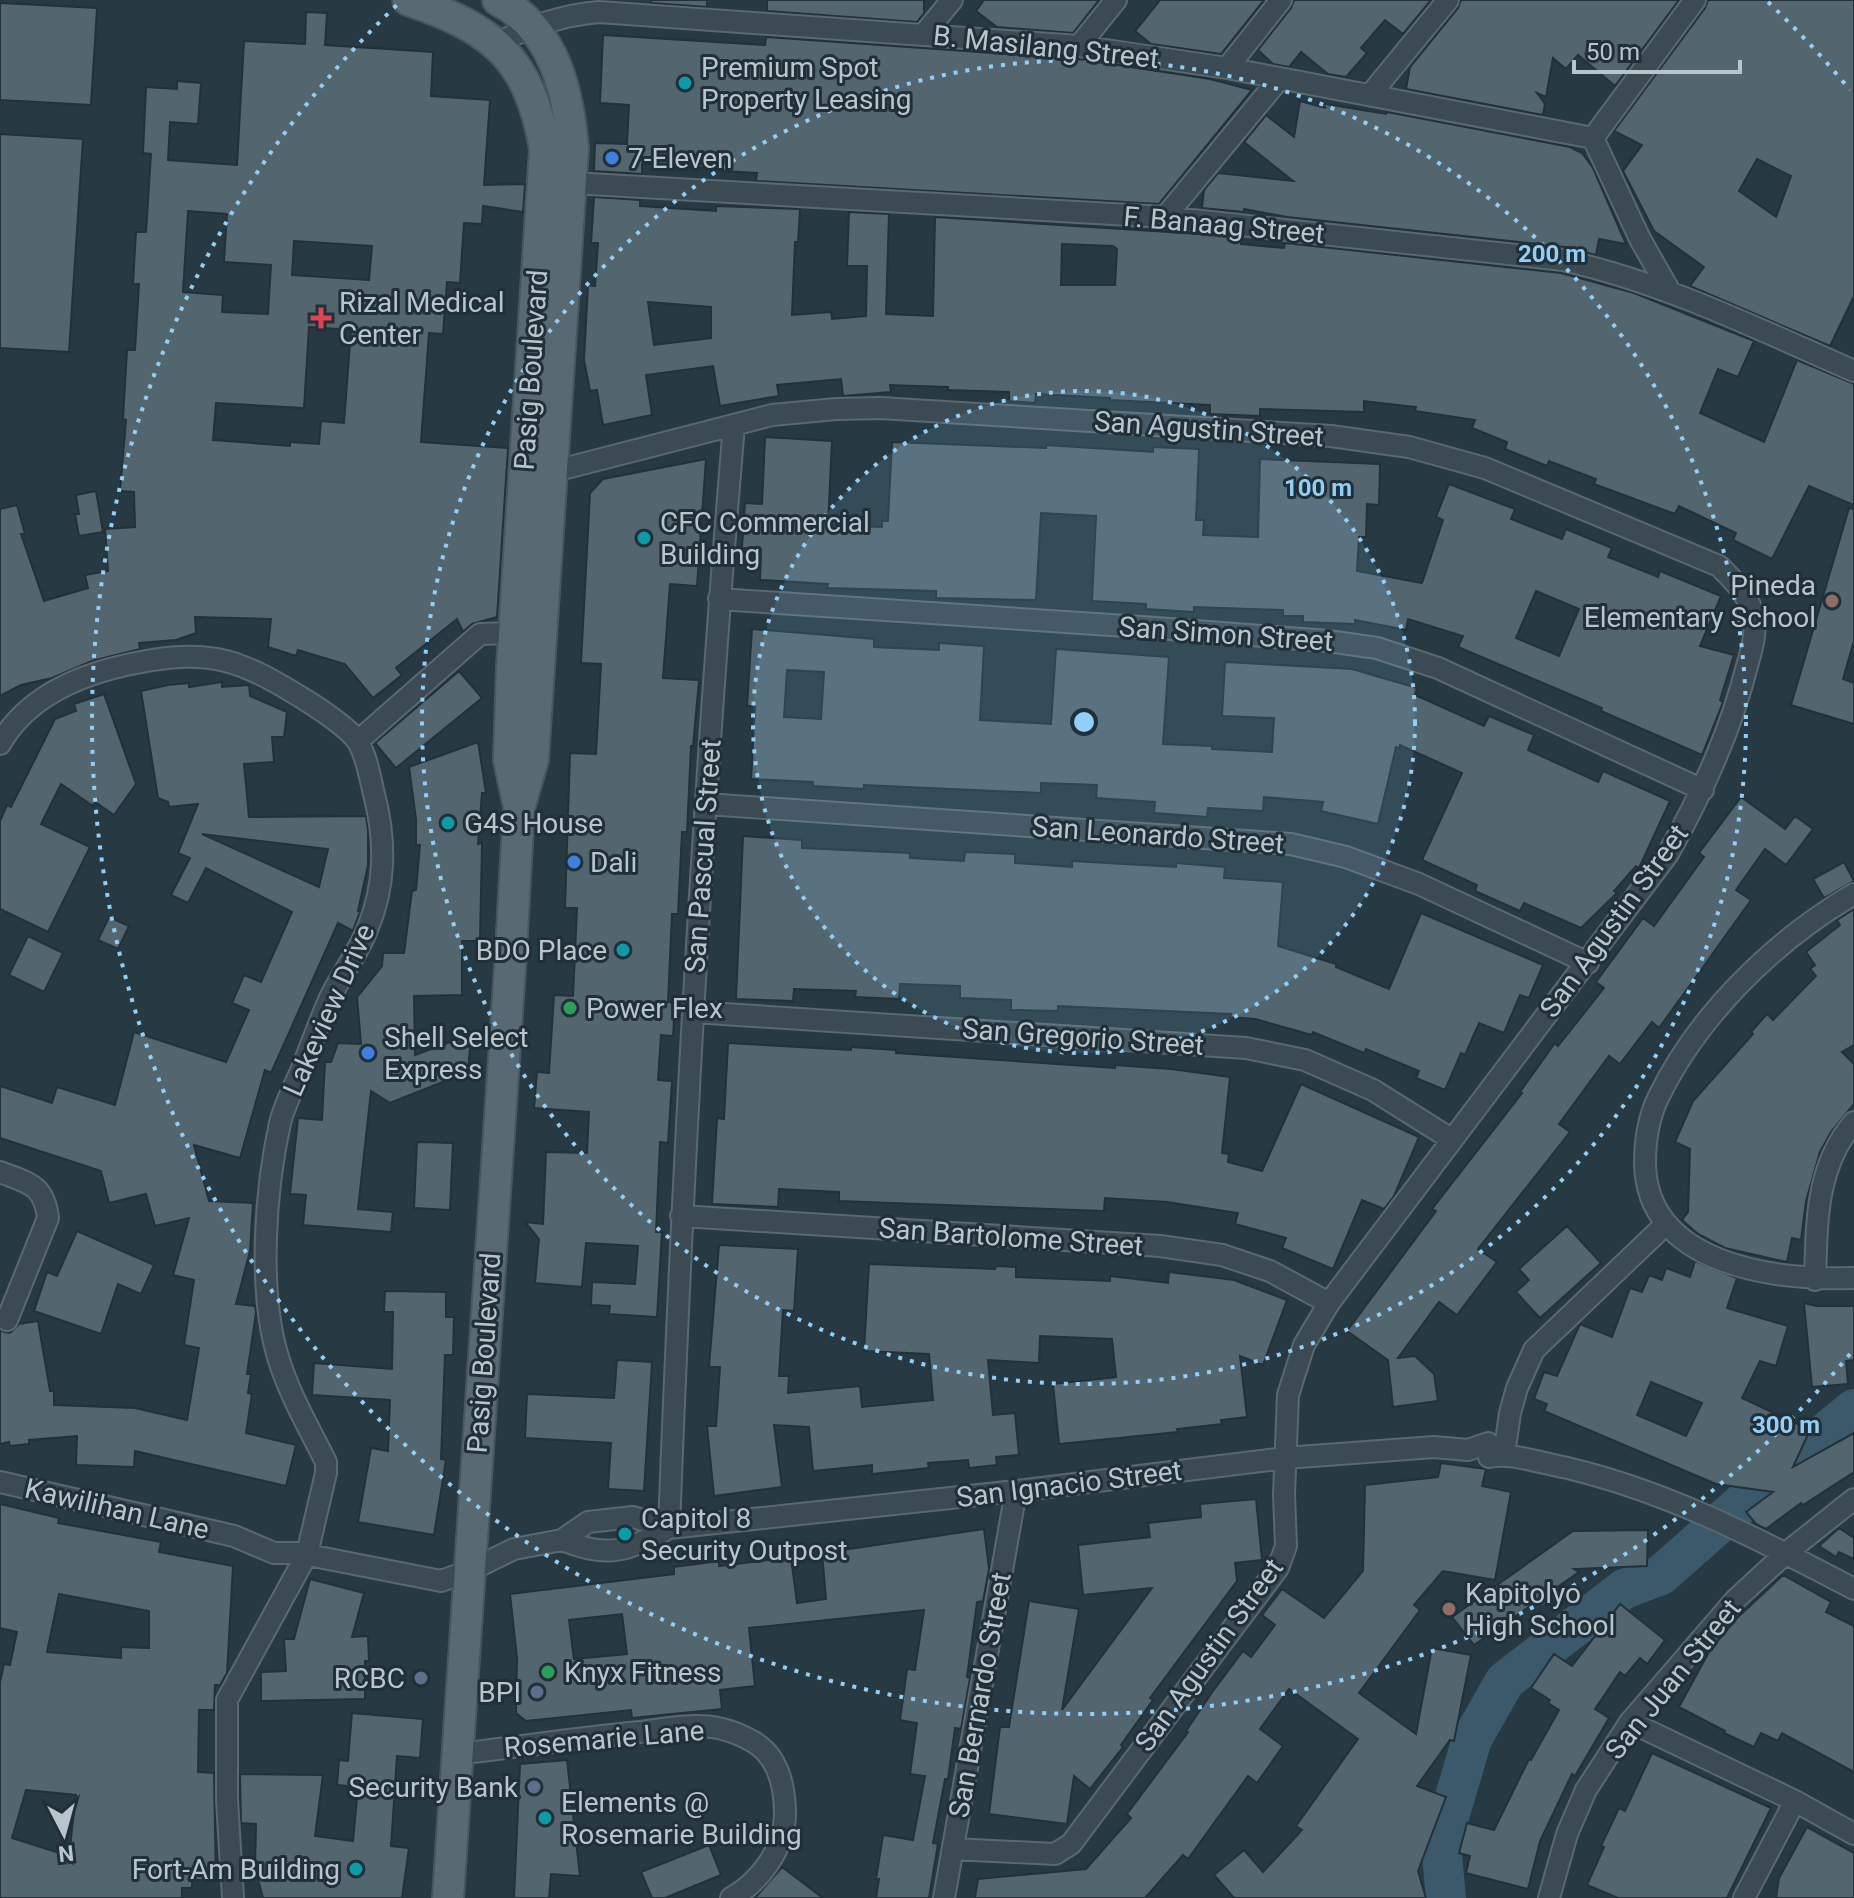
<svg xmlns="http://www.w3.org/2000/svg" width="1854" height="1898" viewBox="0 0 1854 1898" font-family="Roboto,sans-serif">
<rect width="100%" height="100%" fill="#273943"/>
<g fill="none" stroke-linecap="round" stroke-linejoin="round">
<path stroke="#3b596a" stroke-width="40" d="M1446 1898 1441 1844 1472 1739 1505 1681 1624 1589 1661 1575 1773 1476 1854 1409"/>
</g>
<path fill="#536670" stroke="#22313a" stroke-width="2" fill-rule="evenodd" d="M651 0H707V7L651 3Z
M767 0H924V13L917 22 767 11Z
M984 0H1099L1073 33 997 27 976 11Z
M1160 0H1264L1221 54 1151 44 1135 31Z
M1294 0H1431L1403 34 1385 20 1361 48 1367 53 1346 77 1328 74 1301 52 1289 67 1273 64 1258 50 1291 8Z
M1461 0H1679L1615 86 1578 55 1566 69 1553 58 1546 97 1537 93 1545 104 1543 115 1406 89 1410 67 1458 8Z
M1708 0H1854V296L1830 346 1690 286 1704 267 1654 231 1623 171 1642 145 1614 131 1705 8ZM1757 159 1791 176 1776 217 1739 191Z
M0 3 97 8 91 105 0 100Z
M306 12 327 13 325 45 433 52 431 96 490 100 484 185 525 184 523 212 483 206 482 224 464 223 460 283 447 282 443 334 429 333 421 442 508 448 497 617 472 624 463 632 457 619 396 668 402 675 373 698 345 664 298 650 296 656 268 647 271 619 195 617 196 633 176 640 139 643 140 649 92 661 52 678 21 685 0 696V509L17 505 25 534H21L44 601 88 588 85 575 108 571 105 529 135 527 134 492 120 491 126 420 123 419 127 350H135L139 284H133L136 232H146L151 154 143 153 146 87 177 89V81L201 83 198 124 170 122 168 160 237 165 244 41 305 44ZM188 211 227 214 224 262 271 265 268 314 222 312 223 295 183 292ZM294 241 372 246 369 280 292 275ZM309 327 351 330 344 423 321 421 319 444 290 442V446L213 440 216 403 304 408Z
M603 35 765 45 766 37 1078 59 1210 79 1252 90 1159 204 756 181 757 173 723 171V169L642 164V174L594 171 595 143 627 144 629 105 600 103Z
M1300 101 1326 108 1320 103 1386 114 1387 112 1570 147 1582 153 1593 168 1626 244 1599 239 1596 255 1565 247 1287 217 1244 209V212L1202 208 1204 190 1218 173 1293 181 1244 142 1266 115 1294 137Z
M0 134 83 139 69 352 0 348Z
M594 197 640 200V206L716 211V206L800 209 798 242H795L792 315 831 312 832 319 866 316 867 266H847L849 212 889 214 886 314 933 316 935 217 1200 234 1241 238V244L1284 248 1285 243 1561 273 1634 293 1754 341 1738 377 1718 369 1700 413 1764 442 1797 360 1854 384V505L1809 486 1772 559 1733 540 1736 533 1679 506 1675 514 1594 484 1596 479 1549 461 1547 466 1505 449 1507 442 1472 428 1475 420 1415 411 1416 407 1364 401V412L1260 409V416L1210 414V405L1110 400V398L1036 394 1035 403 1009 401V392L948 390V387L890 385 891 392 843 396 841 379 777 385 779 396 720 406 713 366 646 375 652 415 603 425 597 390 590 391 584 360 588 285 595 286 598 243H591ZM1062 244 1113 246 1117 249 1115 285H1061ZM648 302 711 307V338L654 345Z
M765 437 832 441 828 525 882 527V521H888L892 442 1046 448V445L1153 452V447L1199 449 1196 520H1204L1203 535 1258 537 1260 459 1380 464 1379 505 1367 504 1366 537H1359L1357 571 1422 583 1443 520 1436 517 1449 484 1515 509 1511 519 1562 539 1566 529 1612 548 1608 557 1658 577 1660 571 1721 596 1700 646 1734 655 1720 700 1723 702 1702 755 1601 711 1602 708 1458 647 1463 636 1408 619 1406 630 1355 620V624L1303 622V616H1283V610L1194 607V612L1146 609V604L1092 601 1096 516 1041 513 1036 600 936 598V591L827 588 828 584 760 580 761 549 742 548 745 503 762 504ZM1536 591 1579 609 1559 656 1516 638Z
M706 459 697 586 670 584 663 678 699 680 693 746H691L687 832H682L678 914H672L668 1002 675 1003 673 1036 661 1035 658 1080 672 1081 668 1143 660 1142 656 1232H662L657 1317 609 1314 610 1306 591 1305 592 1282 635 1284 638 1246 586 1243 582 1287 535 1283 539 1239 525 1222 543 1224 546 1152 587 1153 589 1112 534 1108 537 1072 549 1073 554 995 573 996 577 908H565L570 753 596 754 601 664 581 663 590 493 603 479Z
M96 491 103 532 79 536 75 514H79L76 495Z
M1849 508 1854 509V641L1843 679 1854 683V724L1791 705Z
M752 629 874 639V647L939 650V643L984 646 980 720 1051 724 1056 649 1169 657 1163 744 1212 746V749L1272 752 1274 718 1222 716 1225 662 1352 669 1417 688 1415 695 1484 726 1489 716 1534 735 1528 750 1598 782 1603 771 1670 801 1639 868 1636 866 1614 891 1617 893 1581 928 1524 903 1520 911 1475 891 1477 885 1422 860 1462 773 1400 745V748L1396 747 1378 824 1321 811 1323 802 1264 797 1263 811 1208 808 1207 817 1154 813 1155 802 1096 798 1097 785 1041 783V793L864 785V789L813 786V782L751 779 755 706H747ZM787 670 824 672 821 719 784 717Z
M459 671 482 698 396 768 375 743Z
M222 682V687L249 685 250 696 287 712 284 737H272L274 762 244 764 249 817 366 816 368 830V865L358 911 360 912 355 925 353 931 338 923 271 1073 265 1070 240 1158 194 1145 209 1201 253 1203 250 1251 236 1304 255 1306 256 1313 247 1374H251L248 1393 252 1394 246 1433 296 1445 286 1486 135 1451 134 1467 76 1465 77 1436 29 1440V1444L10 1446 9 1442 0 1444V1331L10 1333 19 1324 38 1321 50 1391H54V1405L135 1408 187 1420 199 1348 184 1345 194 1280 173 1275 189 1218 155 1226 146 1194 109 1203 101 1171 0 1138V1086L52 1103 57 1087 115 1105 134 1032 226 1062 249 1010 232 1003 244 975 261 982 292 912 206 868 188 903 171 895 190 858 178 853 198 804 169 807 168 802 158 798 141 691 168 685 189 683V687ZM202 834 328 849 319 887Z
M104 694 136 784 114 815 95 802 93 806 61 784 41 824 90 847 48 932 0 909V821L7 805 11 807 55 719 76 711 74 704Z
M478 742 486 793H482L478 844 482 843 480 941H462V995L414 996 415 1055 461 1038 470 1048 468 1072 390 1103 371 1091 358 1209 393 1212 391 1232 303 1225 306 1195 290 1194 298 1118 322 1120 325 1062H331L338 1043 361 1044 357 997 382 966 383 953H404L412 891 416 890 420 845H416V819L409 767Z
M1741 797 1785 829 1795 816 1813 829 1786 865 1765 849 1736 890 1751 900 1706 963 1659 1028 1652 1022 1620 1064 1609 1056 1559 1124 1570 1132 1478 1249 1497 1262 1457 1315 1439 1302 1398 1358 1415 1356 1434 1374 1438 1401 1393 1407 1388 1360 1347 1331 1436 1211 1432 1209 1522 1093 1520 1092 1555 1043 1558 1046 1604 988 1596 982 1643 918 1654 926 1704 857 1699 853Z
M743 836 802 840V848L910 853V858L964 861 965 852 1015 854V863L1072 867V861L1176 867V863L1225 867 1224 878 1283 882 1278 946 1336 964V967L1389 989 1421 913 1543 965 1529 998 1520 995 1504 1033 1479 1023 1465 1055 1461 1053 1445 1090 1416 1078 1419 1071 1366 1049 1364 1053 1313 1032 1312 1035 1255 1019 1230 1017 1231 1014 1058 1006V1011L1011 1010V1000L960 998V986L900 984 899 999 855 997 856 991 794 989 793 1001 736 999Z
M1844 862 1854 881 1824 898 1813 879Z
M1854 909V1045L1842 1052 1854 1064V1104L1831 1132 1820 1152 1806 1201 1801 1240 1792 1238 1787 1262 1725 1248 1698 1234 1682 1220 1688 1212 1690 1149 1675 1142 1693 1101 1753 1034 1751 1032 1767 1014 1773 1020 1816 976 1810 969 1815 965 1806 952 1840 925 1837 920Z
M109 917 129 926 118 949 98 940Z
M28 936 63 953 44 992 9 975Z
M728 1043 851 1050V1047L896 1050V1053L1115 1068V1065L1171 1069 1230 1077 1222 1153 1229 1154 1228 1162 1262 1171 1301 1084 1419 1137 1394 1196 1384 1209 1362 1200 1333 1269 1282 1248 1286 1238 1235 1224 1238 1213 1167 1202 1105 1198 1104 1211 839 1201V1192L779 1189 778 1207 712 1204 717 1118 724 1119Z
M417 1142 453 1143 450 1210 414 1208Z
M1567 1226 1601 1263 1540 1318 1516 1292 1529 1280 1519 1269Z
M77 1231 154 1265 141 1294 118 1284 101 1334 34 1311 47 1272 57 1276Z
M719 1245 798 1249 794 1311 783 1310 779 1376H789L788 1393 860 1386 862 1407 933 1400 929 1354 864 1351 869 1264 995 1269 996 1266 1016 1267V1277L1110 1281V1276L1168 1283 1169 1272 1234 1280 1287 1300 1263 1365 1240 1356 1247 1417 1221 1420 1222 1424 1177 1429 1178 1432 1059 1444 1053 1384 1116 1377 1112 1339 1040 1336 1039 1363 988 1360 993 1415 1015 1413 1019 1455 996 1457 997 1465 969 1468 968 1460 928 1463 929 1468 872 1474V1465L813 1471 809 1427 774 1425 782 1487 714 1496 707 1426H716L720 1367H709Z
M1695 1261 1737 1278 1727 1308 1788 1326 1776 1366 1760 1361 1742 1398 1810 1430 1793 1467 1854 1433V1472L1803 1505 1801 1503 1766 1529 1756 1524 1746 1512 1773 1492 1716 1484 1544 1411 1547 1404 1534 1399 1544 1372 1557 1376 1580 1324 1612 1337 1630 1288 1642 1292 1649 1275 1662 1280 1666 1268 1690 1277ZM1651 1382 1702 1403 1686 1436 1637 1415Z
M385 1291 446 1292V1317H454L453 1355H445L441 1459 446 1460 434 1535 358 1522 371 1448 388 1451 390 1400 312 1395 314 1363 392 1369 393 1312H384Z
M1804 1303 1816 1306H1854V1360L1846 1361 1848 1384 1812 1387Z
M617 1360 652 1362 644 1491 608 1489 611 1443 525 1438 527 1394 614 1398Z
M1441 1463 1486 1469 1482 1486 1511 1492 1495 1580 1443 1571 1414 1605 1420 1610 1359 1693 1416 1734 1432 1648 1471 1655 1454 1741 1450 1740 1417 1786 1446 1797 1418 1871 1426 1898H1234L1214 1875 1244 1850 1263 1872 1302 1830 1296 1826 1358 1739 1289 1689 1260 1729 1283 1746 1257 1783 1248 1776 1188 1859 1183 1855 1145 1898H975L978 1879 1086 1869 1131 1818 1127 1814 1188 1732 1186 1731 1213 1691 1243 1651 1251 1657 1275 1625 1262 1615 1282 1589 1324 1618 1363 1571 1365 1485 1438 1477Z
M1256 1499 1262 1560 1235 1563 1237 1581 1150 1698 1153 1700 1121 1745 1123 1747 1090 1789 1074 1776 1067 1824 989 1814 1000 1727H1009L1029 1601 1079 1609 1062 1710 1152 1588 1083 1595 1078 1545 1150 1537 1148 1523 1201 1517 1200 1504Z
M0 1504 59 1518 58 1523 161 1542 159 1552 233 1566 227 1673 220 1685H215L214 1710H199L198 1772 214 1773 216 1880H192V1888H182V1898H0V1682L4 1664 10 1665 17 1632 0 1628ZM59 1594 149 1611V1648L121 1647V1658L47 1652ZM26 1790 76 1795 69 1856 12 1838Z
M1839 1528 1854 1538V1559L1839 1552 1836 1557 1819 1546Z
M984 1529 989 1569 983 1601 977 1602 967 1677 970 1678 961 1729 955 1728 948 1779H945L933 1843 938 1844 929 1898H876L879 1879H876L883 1835 913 1840 925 1776 910 1774 917 1723 900 1720 907 1669 915 1670 924 1610 749 1628 755 1686 720 1690 722 1709 632 1718 631 1710 526 1721 516 1713 517 1658 510 1594 674 1574V1567L719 1561V1566L791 1557 797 1603 826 1599 822 1553ZM622 1614 627 1654 574 1659 569 1620Z
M1648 1530 1647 1566 1574 1569 1579 1572 1474 1645 1452 1617 1573 1531Z
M1783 1575 1831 1602 1826 1612 1854 1626V1772L1782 1733 1778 1741 1761 1733 1754 1747 1724 1733 1725 1731 1679 1707 1710 1650 1737 1618Z
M310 1579 364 1593 352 1637 368 1636 369 1661H365V1699L261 1701V1672L286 1671 284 1639H294Z
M1620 1604 1665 1640 1647 1664 1640 1658 1625 1676 1620 1672 1595 1709 1609 1718 1575 1776 1572 1774 1540 1841 1528 1889 1466 1873 1470 1856 1459 1853 1467 1823 1494 1830 1529 1759 1531 1760 1559 1710 1548 1703 1550 1700 1531 1688 1554 1654 1572 1666Z
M352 1713 423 1719 420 1758 397 1756 391 1846 409 1848 402 1898H263L255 1868 256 1824 241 1823 240 1774 323 1775 315 1836 353 1841 358 1787 337 1785 339 1760 348 1761Z
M1652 1753 1771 1808 1727 1898H1618L1587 1885 1604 1847 1601 1846 1619 1808 1625 1811Z
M567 1760 580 1876 551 1874 549 1898H514L520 1764Z
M1807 1827 1854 1853V1898H1776L1779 1878Z
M709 1845 721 1875 665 1898H652L641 1872Z
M782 1867 823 1898H755Z"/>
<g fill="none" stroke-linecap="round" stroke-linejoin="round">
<defs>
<path id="street" d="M924 34 952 0
M498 44C526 26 565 15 599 12L1079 46 1227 68 1593 138
M1079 46 1116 0
M1227 68 1281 0
M1370 95 1448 0
M1593 138 1695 0
M1593 138 1640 239 1669 290
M572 183 1165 217 1563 260C1665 283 1758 329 1854 371
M1165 217 1280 78
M551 472 772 415 836 409 880 408 1331 436 1409 447 1485 468 1719 566C1732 579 1747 593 1752 611 1758 628 1752 649 1747 666 1730 733 1702 793 1668 854L1329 1303 1304 1345 1288 1395 1284 1494 1286 1546 1278 1568 1071 1844 1055 1854 953 1849
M719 599 1156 628 1328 641 1377 648 1438 668 1703 790
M358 741 480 634 514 633
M0 744C28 695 84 673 136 663 213 648 241 660 307 701 320 709 350 729 358 742 367 757 370 778 374 794 386 841 386 885 367 930 357 955 340 976 329 1000 319 1023 310 1048 300 1073 293 1089 284 1106 280 1123 265 1191 258 1291 278 1357 289 1394 309 1428 326 1462V1473L307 1554 227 1700V1800L233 1898
M706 804 1291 844 1346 857 1419 884 1588 963
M1854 894C1775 940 1698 1015 1658 1098 1649 1117 1645 1142 1645 1163 1646 1265 1776 1281 1854 1278
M693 1012 1246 1048 1305 1060 1373 1090 1451 1139
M0 1172C28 1183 44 1184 48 1218L7 1320
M681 1216 1160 1246 1222 1255 1270 1271 1329 1303
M1815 1280C1817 1224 1815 1167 1854 1122
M1504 1455 1510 1413 1517 1388 1534 1350 1666 1224
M1489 1457C1509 1453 1530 1460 1549 1464 1658 1486 1757 1538 1854 1589
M0 1482 234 1536 274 1553H298L441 1581 469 1571 514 1549 562 1540 588 1522 633 1517 669 1528 1016 1491 1285 1458 1434 1447 1468 1450 1488 1443 1500 1455
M669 1528C683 1160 703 792 734 425
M562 1540C608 1559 628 1551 669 1528
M1630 1722 1795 1801 1854 1834
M457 1754C518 1747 578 1738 639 1732 663 1729 694 1723 718 1728 728 1730 743 1736 752 1741 779 1756 785 1787 785 1815 784 1849 760 1882 731 1898
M944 1898 1016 1491
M1549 1898 1567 1834 1586 1790 1630 1722 1736 1599 1786 1553 1854 1499
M1744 1898 1795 1801"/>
<path id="primary" d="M408 0C493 29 529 57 545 149L512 666 509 760 518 802
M448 1898 510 968 519 808 533 759 573 148C568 90 554 29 498 0"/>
</defs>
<use href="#street" stroke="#5a6870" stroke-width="24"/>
<use href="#primary" stroke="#48565f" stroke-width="34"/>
<use href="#street" stroke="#3b4a53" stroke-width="20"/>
<use href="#primary" stroke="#596973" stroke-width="30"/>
</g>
<circle cx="1084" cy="722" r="331" fill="#91cff9" fill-opacity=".12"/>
<g fill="none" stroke="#91cff9" stroke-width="4" stroke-dasharray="4 8">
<circle cx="1084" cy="722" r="331"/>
<circle cx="1084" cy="722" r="662"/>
<path d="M1850 1354A993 993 0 1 1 400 2M1768 2A993 993 0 0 1 1850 90"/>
</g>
<g fill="#0f9aa8" stroke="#202f38" stroke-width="3">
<circle cx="685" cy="83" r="8"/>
<circle cx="644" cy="538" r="8"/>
<circle cx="448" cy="823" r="8"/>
<circle cx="623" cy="950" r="8"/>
<circle cx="625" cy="1534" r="8"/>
<circle cx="545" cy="1818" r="8"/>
<circle cx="356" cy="1869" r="8"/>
</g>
<g fill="#3f7fe0" stroke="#202f38" stroke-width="3">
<circle cx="612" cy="158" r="8"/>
<circle cx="574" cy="862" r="8"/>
<circle cx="368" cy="1053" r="8"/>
</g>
<path fill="#e0444e" stroke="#202f38" stroke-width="3" d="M317 306h8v8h8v8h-8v8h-8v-8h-8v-8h8z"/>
<g fill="#8d6e63" stroke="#202f38" stroke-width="3">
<circle cx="1832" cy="601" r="8"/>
<circle cx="1449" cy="1609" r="8"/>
</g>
<g fill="#2e9e5b" stroke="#202f38" stroke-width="3">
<circle cx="570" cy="1008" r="8"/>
<circle cx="548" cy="1672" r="8"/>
</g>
<g fill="#5c6f8a" stroke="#202f38" stroke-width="3">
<circle cx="421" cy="1678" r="8"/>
<circle cx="537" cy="1692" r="8"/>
<circle cx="534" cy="1787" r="8"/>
</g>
<g text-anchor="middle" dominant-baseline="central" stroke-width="6" stroke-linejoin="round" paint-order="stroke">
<g font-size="28" fill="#b9c5cd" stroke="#202f38">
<text transform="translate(1046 47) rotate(6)">B. Masilang Street</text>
<text transform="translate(1224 225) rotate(5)">F. Banaag Street</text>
<text transform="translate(531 370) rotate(-86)">Pasig Boulevard</text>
<text transform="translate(1209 429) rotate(4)">San Agustin Street</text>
<text transform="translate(1226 634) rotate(4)">San Simon Street</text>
<text transform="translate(1158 835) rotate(4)">San Leonardo Street</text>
<text transform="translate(703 856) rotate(-86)">San Pascual Street</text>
<text transform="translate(1614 921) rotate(-54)">San Agustin Street</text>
<text transform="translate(329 1010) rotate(-66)">Lakeview Drive</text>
<text transform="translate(1083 1037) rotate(4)">San Gregorio Street</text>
<text transform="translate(1011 1237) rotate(4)">San Bartolome Street</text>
<text transform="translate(484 1353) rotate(-86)">Pasig Boulevard</text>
<text transform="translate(1069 1484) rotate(-7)">San Ignacio Street</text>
<text transform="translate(117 1509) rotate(13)">Kawilihan Lane</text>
<text transform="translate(1209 1655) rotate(-54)">San Agustin Street</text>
<text transform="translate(1673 1679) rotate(-51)">San Juan Street</text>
<text transform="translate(980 1695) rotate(-80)">San Bernardo Street</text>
<text transform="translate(604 1739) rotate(-5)">Rosemarie Lane</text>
</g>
<g font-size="28" fill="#b9c5cd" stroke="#202f38" text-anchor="start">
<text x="701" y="67">Premium Spot<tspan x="701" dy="32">Property Leasing</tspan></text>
<text x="628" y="158">7-Eleven</text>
<text x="339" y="302">Rizal Medical<tspan x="339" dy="32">Center</tspan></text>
<text x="660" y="522">CFC Commercial<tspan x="660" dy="32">Building</tspan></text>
<text x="1816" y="585" text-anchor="end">Pineda<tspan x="1816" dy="32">Elementary School</tspan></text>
<text x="464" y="823">G4S House</text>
<text x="590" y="862">Dali</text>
<text x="607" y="950" text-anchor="end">BDO Place</text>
<text x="586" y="1008">Power Flex</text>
<text x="384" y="1037">Shell Select<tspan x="384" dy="32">Express</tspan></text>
<text x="641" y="1518">Capitol 8<tspan x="641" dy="32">Security Outpost</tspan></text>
<text x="1465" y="1593">Kapitolyo<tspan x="1465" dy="32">High School</tspan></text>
<text x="564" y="1672">Knyx Fitness</text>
<text x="405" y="1678" text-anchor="end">RCBC</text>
<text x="521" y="1692" text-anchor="end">BPI</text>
<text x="518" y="1787" text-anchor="end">Security Bank</text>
<text x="561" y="1802">Elements @<tspan x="561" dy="32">Rosemarie Building</tspan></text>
<text x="340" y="1869" text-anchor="end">Fort-Am Building</text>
</g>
</g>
<circle cx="1084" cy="722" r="12" fill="#91cff9" stroke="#202f38" stroke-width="4"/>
<g font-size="24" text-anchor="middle" font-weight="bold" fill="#91cff9" stroke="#202f38" stroke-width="6" stroke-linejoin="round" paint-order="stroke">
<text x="1552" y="262">200 m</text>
<text x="1318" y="496">100 m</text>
<text x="1786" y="1433">300 m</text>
</g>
<g transform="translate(64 1834) rotate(174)" stroke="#202f38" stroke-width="6" paint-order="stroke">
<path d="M0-6L14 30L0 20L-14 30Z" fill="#b9c5cd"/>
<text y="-12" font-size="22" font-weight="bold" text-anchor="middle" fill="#b9c5cd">N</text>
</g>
<path d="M1574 60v12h166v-12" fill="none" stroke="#b9c5cd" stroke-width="4"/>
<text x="1586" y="60" font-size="24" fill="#b9c5cd" stroke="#202f38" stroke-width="6" paint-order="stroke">50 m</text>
</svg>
